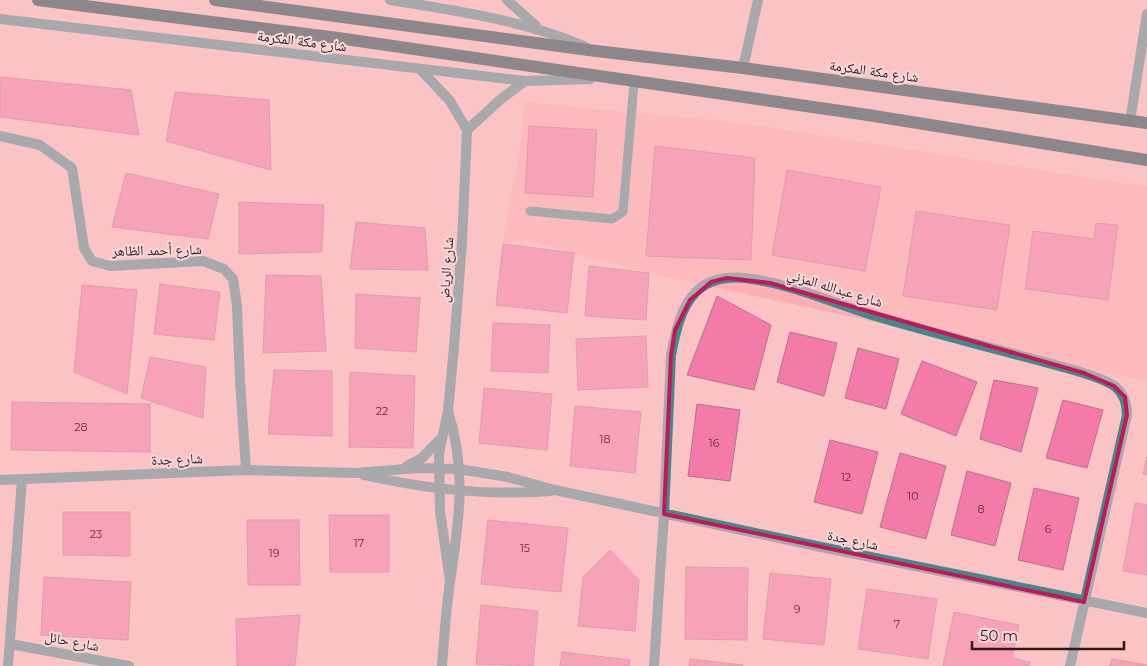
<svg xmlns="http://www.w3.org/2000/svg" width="1147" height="666" viewBox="0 0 1147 666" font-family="Montserrat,'Noto Naskh Arabic',sans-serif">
<rect width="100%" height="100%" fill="#fbc3c4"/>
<path fill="#fcafb2" d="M524 102 739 123 1147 187V381L649 273 525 240 503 244 522 134Z"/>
<path fill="#f37aa9" stroke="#b1758a" d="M1 77 131 90 139 135 0 117Z
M175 92 269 100 271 170 166 141Z
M529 126 597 130 593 197 525 193Z
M655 146 755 158 751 260 646 256Z
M787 170 881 187 865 271 772 255Z
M126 173 219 194 208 239 112 227Z
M239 202 324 205 322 252 239 254Z
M916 211 1010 225 997 310 903 296Z
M356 222 425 228 428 270 350 269Z
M1096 223 1118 225 1108 300 1025 289 1033 231 1094 239Z
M503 244 574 253 567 313 496 305Z
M589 266 649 273 646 320 585 316Z
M266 275 321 276 326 351 263 353Z
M160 284 220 292 214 340 154 334Z
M82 285 137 290 127 394 74 372Z
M356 294 420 298 416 352 355 348Z
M717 296 771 325 754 390 687 375Z
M493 323 550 325 548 373 491 371Z
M790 332 837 343 824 396 777 382Z
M646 336 648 387 578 390 576 339Z
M858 348 899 359 886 409 845 398Z
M150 357 206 367 203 418 141 398Z
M922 361 977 382 956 436 901 414Z
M274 370 332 371V436L268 434Z
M350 372 415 376 413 448 349 447Z
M994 380 1038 388 1021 452 980 439Z
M484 388 552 394 547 450 479 443Z
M1063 400 1103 410 1087 468 1046 458Z
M12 402 150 404V452L11 450Z
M697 404 740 410 730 481 688 476Z
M575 406 641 412 635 473 570 466Z
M830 440 878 452 862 514 814 502Z
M900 453 946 466 926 539 880 527Z
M1147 457V475L1143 474Z
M967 471 1011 483 995 546 951 535Z
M1034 488 1079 498 1063 570 1018 560Z
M1135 503 1147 505V575L1123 571Z
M63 512H130V556L63 555Z
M329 515H389V572H330Z
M247 520H299L300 585H248Z
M488 520 568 528 561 592 481 584Z
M610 550 639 580 635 631 578 626 583 577Z
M686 567 748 568 747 640 685 639Z
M770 573 831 579 824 645 763 639Z
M44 577 131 582 128 640 41 635Z
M867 589 937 599 928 659 858 649Z
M481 605 538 611 533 666 476 664Z
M954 612 1019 625 1012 658 1030 662 1029 666H943Z
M300 615 295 666H237L236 619Z
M562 652 630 660 629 666H560Z
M690 659 743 665V666H689Z
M1112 659 1147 665V666H1110Z"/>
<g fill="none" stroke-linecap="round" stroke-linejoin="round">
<path stroke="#43898a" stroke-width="9" d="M530 211 612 219 623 212 634 83"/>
<path stroke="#43898a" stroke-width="10" d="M743 68 758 0
M420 69 450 101 467 130 462 242 454 347 448 411 439 453 440 511 450 581
M1130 121 1147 14
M467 130 501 99 525 81
M0 136 40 145 72 168 84 248 92 261 110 266 203 261 224 269 233 279 237 306 240 380 246 470
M407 466 422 458 439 440
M364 475C425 489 488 496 551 491
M0 480 246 470 356 473 418 468 459 469 508 477 555 490 821 547 1147 613
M10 644 129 666
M8 666 22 479
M442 666C444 638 446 610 450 582 459 521 467 471 448 411
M654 666 664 514 671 355C676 329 683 293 711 282 721 278 734 277 745 278 788 283 831 302 872 315 942 336 1014 353 1084 373 1108 381 1127 386 1127 415L1070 666"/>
<path stroke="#43898a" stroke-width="10" d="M390 0C457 11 524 20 586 47
M507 0 536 26
M0 19 525 81 590 79"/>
<path stroke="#063e3f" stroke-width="12" d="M38 0 338 38 868 115 1147 160
M215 0 596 51 743 68 1147 123"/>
</g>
<path d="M0 0H1147V666H0ZM727 278 770 283 1084 373 1114 386 1125 397 1127 415 1084 602 664 514 671 355 675 330 690 300 711 282Z" fill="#fbc3c4" fill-opacity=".55" fill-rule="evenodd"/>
<path fill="none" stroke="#c2185b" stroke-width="4" stroke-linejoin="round" d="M727 278 770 283 1084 373 1114 386 1125 397 1127 415 1084 602 664 514 671 355 675 330 690 300 711 282Z"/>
<g text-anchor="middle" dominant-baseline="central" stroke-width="4" stroke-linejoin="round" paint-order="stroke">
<g font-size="11" fill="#62303e">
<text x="382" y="411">22</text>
<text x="81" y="427">28</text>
<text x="605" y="439">18</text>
<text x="714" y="443">16</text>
<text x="846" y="477">12</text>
<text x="913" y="496">10</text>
<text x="981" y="509">8</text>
<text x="1048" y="529">6</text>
<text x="96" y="534">23</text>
<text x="359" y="543">17</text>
<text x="525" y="548">15</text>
<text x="274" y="553">19</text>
<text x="797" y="609">9</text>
<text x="897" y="624">7</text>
</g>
<g font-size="14" fill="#31181a" stroke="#f6d9d9">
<text transform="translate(302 41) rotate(7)">شارع مكة المكرمة</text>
<text transform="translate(874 71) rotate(8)">شارع مكة المكرمة</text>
<text transform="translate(157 250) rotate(-1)">شارع أحمد الظاهر</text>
<text transform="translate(446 270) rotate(-86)">شارع الرياض</text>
<text transform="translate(835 288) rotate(17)">شارع عبدالله المزني</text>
<text transform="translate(177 459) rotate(-2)">شارع جدة</text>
<text transform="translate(853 540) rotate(12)">شارع جدة</text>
<text transform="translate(72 641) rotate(11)">شارع حائل</text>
</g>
</g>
<path d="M972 641v8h152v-8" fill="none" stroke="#31181a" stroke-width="2.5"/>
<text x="980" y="641" font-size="15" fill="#31181a" stroke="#f6d9d9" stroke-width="4" paint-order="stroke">50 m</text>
</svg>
